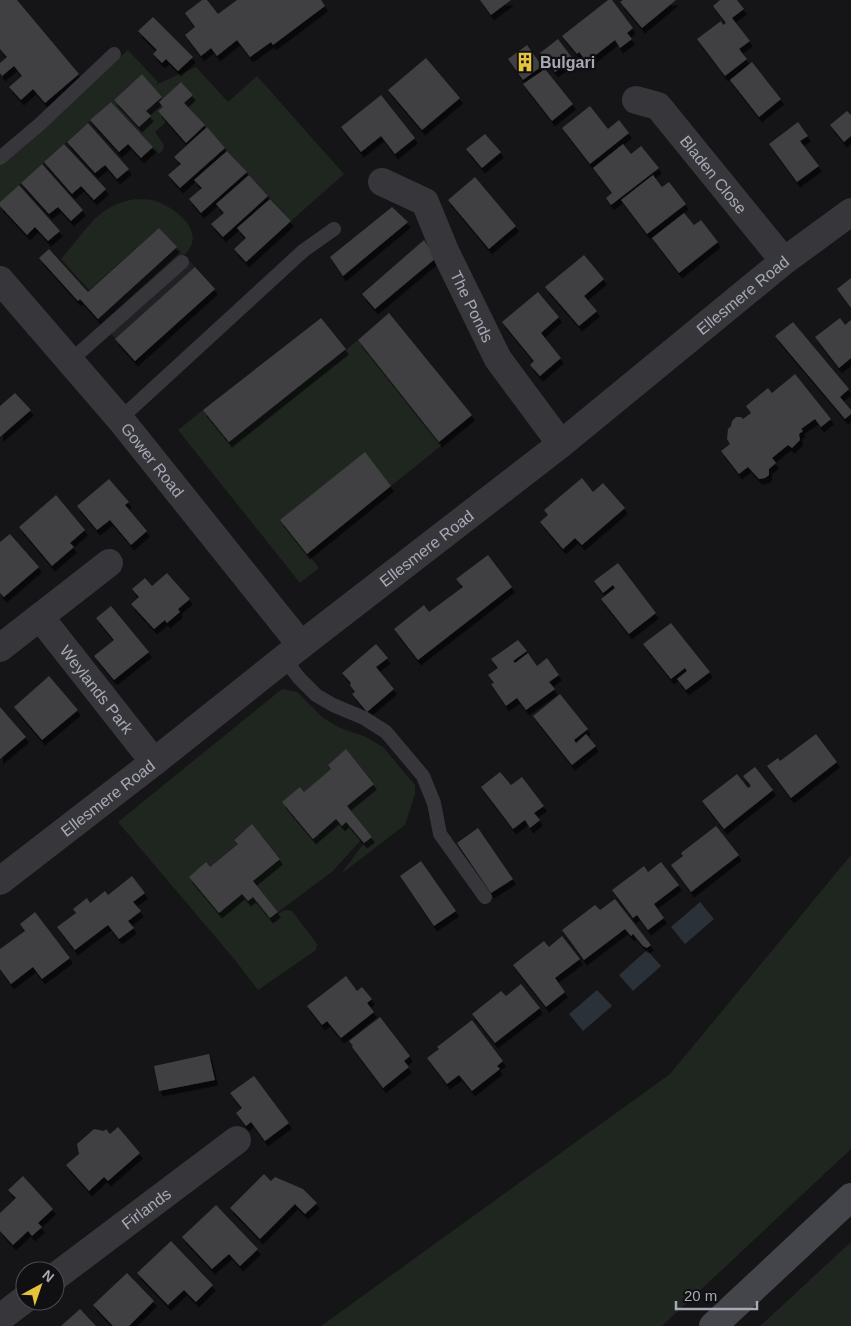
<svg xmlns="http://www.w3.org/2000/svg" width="851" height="1326" viewBox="0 0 851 1326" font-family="Helvetica,sans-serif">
<defs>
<filter id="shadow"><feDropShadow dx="3" dy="5.5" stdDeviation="0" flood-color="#0009"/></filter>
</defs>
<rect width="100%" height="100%" fill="#151416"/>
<path fill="#212023" d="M159 228 215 289 135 361 80 299Z"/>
<path fill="#1f2620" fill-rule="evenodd" d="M128 50 158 82 155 85 196 67 228 102 257 76 344 174 291 221 184 103 193 95 181 82 159 102 163 107 158 111 167 121 155 132 164 145 163 150 159 154 111 102 0 202V165L25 146ZM142 74 162 97 146 111 151 117 139 127 114 100Z
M136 199C141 200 147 199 152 200 175 206 209 233 184 255L159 228 89 290 61 259C85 233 97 204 136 199Z
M358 340 442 445 391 486 365 453 281 520 319 568 300 583 178 430 203 410 229 442Z
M282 689 297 692 322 717 338 727 366 737 383 747 415 785V794L405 825 341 874 364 843 372 837 347 806 374 783 346 750 328 765 331 769 304 792 300 788 312 838 336 819 342 826 346 822 361 840 333 871 278 912 253 881 280 858 252 825 234 839 238 844 210 867 206 863 189 877 219 913 242 894 253 897 270 918 285 910 292 911 317 944 316 950 258 990 235 960 118 822Z
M851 855V1149L662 1326H321L670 1074Z
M851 1242V1326H760Z"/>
<path fill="#2b3139" d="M700 902 714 919 685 944 671 927Z
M647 950 661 966 633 991 619 975Z
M597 990 612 1006 583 1031 569 1014Z"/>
<path fill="#3f3f43" filter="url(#shadow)" d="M0 0H17L79 74 45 103 33 89 21 100 9 87 22 76 14 66 2 76 0 73V63L7 57 0 49Z
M202 0H207L218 14 237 0H321L325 6 273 45 271 42 250 57 237 40 217 56 211 48 201 56 185 35 195 27 185 13Z
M480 0H511L491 15Z
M608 0H612L633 28 627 33 632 39 620 48 615 40 587 62 579 52 577 54 562 36Z
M623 0H676L642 28 620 2Z
M720 0H737L744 9 732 18 750 41 739 49 747 59 725 76 697 39 721 21 723 25 726 23 713 6Z
M153 17 193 57 178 71 166 59 162 63 153 54 157 50 138 31Z
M558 39 573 59 555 72 540 53Z
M527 45 542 66 523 80 508 59Z
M426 58 460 98 422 130 388 90Z
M752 62 781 99 759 117 730 80Z
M545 69 573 104 552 121 523 84Z
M142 74 162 97 146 111 151 116 139 127 114 100Z
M181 82 193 95 184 103 205 125 186 143 158 111 163 107 159 102Z
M381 95 415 138 395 154 381 136 361 152 341 127Z
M111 102 153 147 141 158 128 144 119 152 90 120Z
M590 106 608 129 619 120 629 133 590 164 562 128Z
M847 111 851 115V136L844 142 830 125Z
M798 122 808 136 800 141 819 166 797 182 769 144Z
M88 123 129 169 117 179 105 165 95 173 67 142Z
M207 127 225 148 180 188 168 175 181 164 174 157Z
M485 134 501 152 482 168 466 149Z
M64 144 106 189 94 200 81 186 72 194 44 162Z
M623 144 631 154 641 146 659 168 611 205 606 198 612 193 593 168Z
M227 151 247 172 201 213 189 199 202 188 194 180Z
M42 164 83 210 71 221 58 207 49 214 21 183Z
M249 175 268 196 223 237 211 224 224 213 216 204Z
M653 175 662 187 669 182 686 204 647 234 621 200Z
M475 177 516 226 489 249 448 200Z
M19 185 60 231 48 241 35 227 27 235 0 206V202Z
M270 199 291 221 246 262 234 249 246 238 237 228Z
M392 207 408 222 343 276 330 257Z
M684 213 694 225 701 220 718 242 679 273 652 238Z
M159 228 177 247 98 319 80 299 78 301 39 258 49 249 88 292Z
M424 240 436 258 375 309 362 294Z
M584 255 604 279 584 296 597 311 579 326 545 287Z
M195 267 215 289 135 361 115 339Z
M851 278V308L837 289Z
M538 292 559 317 541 333 561 358 540 376 530 365 534 361 502 322Z
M389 313 472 415 439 442 358 340Z
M321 318 346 349 229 442 203 410Z
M840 318 845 325 851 320V358L839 368 815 337Z
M793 322 849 389 840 397 851 410V414L845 419 775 336Z
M795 374 831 419 821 427 815 419 801 429 803 431 799 434 800 440 792 448 788 445 772 458 776 463 769 469V475L765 478 759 479 748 467 739 474 721 451 730 444 727 439 728 429 731 426 732 421 736 417H741L743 419 751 413 746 406 768 388 772 393Z
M15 393 31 410 0 437V406Z
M365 452 391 486 307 554 280 520Z
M582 478 593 492 603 483 625 508 582 545 575 538 563 549 540 522 548 515 544 510Z
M109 479 129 502 125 505 147 531 131 545 110 520 97 530 77 506Z
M56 495 85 530 70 543 74 547 52 566 19 527Z
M10 534 39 567 4 597 0 593V542Z
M488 555 512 587 418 660 394 629 424 605 429 612 463 587 456 579Z
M618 563 656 613 629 634 601 599 615 588 613 585 603 593 594 581Z
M167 573 190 599 178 609 180 612 167 623 165 620 154 629 131 604 139 597 132 589 145 578 152 586Z
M111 606 149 652 114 680 94 656 114 640 96 618Z
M671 623 710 672 686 690 677 679 687 671 685 668 671 679 643 644Z
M518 640 527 651 513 661 515 663 528 653 537 666 547 658 559 675 549 682 555 689 526 710 517 698 506 706 491 684 494 683 488 675 498 668 491 659Z
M376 644 388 658 376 667 394 689 367 712 352 694 355 692 350 685 351 683 342 673Z
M49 676 78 710 42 740 14 707Z
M560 694 588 729 574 740 576 743 586 734 596 746 572 765 533 716Z
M0 707 26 737 0 759Z
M816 734 837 762 791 798 767 766 778 758 780 761Z
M346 749 374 784 347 806 372 837 364 843 346 822 342 826 336 819 313 839 282 802 300 787 304 792 331 769 328 765Z
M755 767 773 790 724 829 702 801 737 774 748 788 751 786 743 776Z
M500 772 511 785 522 777 544 806 534 813 540 820 530 828 525 820 513 829 481 787Z
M252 824 280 859 253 881 278 912 270 918 253 897 248 901 242 894 219 913 189 877 206 862 210 867 238 844 234 840Z
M716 826 739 855 691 892 671 865 683 856 681 853Z
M478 828 513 879 491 893 457 843Z
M421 861 456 911 434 926 400 876Z
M661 862 679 885 654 904 664 918 648 930 637 915 633 918 612 890 644 866 648 872Z
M132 876 145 893 133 902 141 911 128 921 134 928 119 939 108 925 75 950 57 927 76 913 73 909 87 898 90 903 105 891 108 895Z
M615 899 651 945 647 948 643 946 633 934 631 936 625 929 584 960 562 930 595 905 600 910Z
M35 912 70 958 42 979 33 967 11 984 0 969V949L25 931 20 924Z
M562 936 580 959 555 978 565 992 546 1007 513 965 544 941 549 947Z
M346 976 357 991 362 987 372 999 367 1003 374 1012 341 1038 327 1021 322 1025 307 1006Z
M521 984 540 1008 495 1043 472 1014 501 991 506 996Z
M380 1017 410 1056 404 1061 409 1067 383 1088 352 1047 353 1046 349 1041Z
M472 1020 503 1061 497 1066 500 1069 472 1091 459 1075 447 1084 427 1058 439 1049 437 1047Z
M209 1054 215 1080 159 1091 154 1066Z
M254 1076 289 1123 265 1141 251 1122 246 1126 236 1113 242 1108 230 1093Z
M118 1127 140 1153 108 1181 104 1177 89 1191 66 1165 79 1154 77 1144 94 1129 104 1131 106 1129 110 1134Z
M264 1174 271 1181 275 1177 303 1189 317 1203 305 1214 295 1204 260 1239 230 1208Z
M23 1176 53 1209 38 1223 42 1227 32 1236 28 1231 13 1245 0 1231V1213L16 1198 8 1190Z
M216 1205 258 1249 240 1266 229 1254 212 1269 182 1237Z
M171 1241 213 1285 196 1302 184 1290 168 1305 137 1273Z
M127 1273 154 1301 129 1326H113L93 1305Z
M80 1309 96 1326H61Z"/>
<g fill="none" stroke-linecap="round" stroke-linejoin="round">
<path stroke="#36363b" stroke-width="14" d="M0 158 40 124 114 54
M70 361 182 262
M120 419 303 251 334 229
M284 658 299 678 316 695 333 705 364 718 386 732 423 776 434 803 440 834 485 897"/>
<g stroke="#36363b" stroke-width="28">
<path id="s1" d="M636 100 658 106 784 261"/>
<path id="s2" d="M382 182 425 202 445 251 498 359 561 444"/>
<path id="s3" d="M0 280 120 419 301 645"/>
<path id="s4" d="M40 617 154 762"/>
<path d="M0 648 109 563"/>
<path id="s5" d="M0 881 154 762 301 645 561 444 784 261 851 212"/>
<path id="s6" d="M55 1277 237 1140"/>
<path d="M0 1318 25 1299"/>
</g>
<path stroke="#44454b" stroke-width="28" d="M713 1326 851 1197"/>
</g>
<defs>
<symbol id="building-bare" viewBox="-9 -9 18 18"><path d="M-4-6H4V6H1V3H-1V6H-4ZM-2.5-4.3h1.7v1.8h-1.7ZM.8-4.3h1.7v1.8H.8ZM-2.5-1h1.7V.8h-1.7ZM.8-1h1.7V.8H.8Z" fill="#e6c33c" stroke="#100f11" stroke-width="2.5" paint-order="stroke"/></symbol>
</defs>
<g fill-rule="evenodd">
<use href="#building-bare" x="511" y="48" width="28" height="28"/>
</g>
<g text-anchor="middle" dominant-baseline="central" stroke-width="4.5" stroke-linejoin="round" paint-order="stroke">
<g font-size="16" font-weight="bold" fill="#a7aab5" stroke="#100f11" text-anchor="start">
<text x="540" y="62">Bulgari</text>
</g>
<g font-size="16" fill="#a7aab5" stroke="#100f11">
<text stroke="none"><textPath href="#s1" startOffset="111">Bladen Close</textPath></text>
<text stroke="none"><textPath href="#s5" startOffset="946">Ellesmere Road</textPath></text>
<text stroke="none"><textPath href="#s2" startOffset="162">The Ponds</textPath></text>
<text stroke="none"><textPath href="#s3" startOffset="236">Gower Road</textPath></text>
<text stroke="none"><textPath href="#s5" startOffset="541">Ellesmere Road</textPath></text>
<text stroke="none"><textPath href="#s4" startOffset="92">Weylands Park</textPath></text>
<text stroke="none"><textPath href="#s5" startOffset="136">Ellesmere Road</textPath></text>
<text stroke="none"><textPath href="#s6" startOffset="114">Firlands</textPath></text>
</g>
</g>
<g transform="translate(40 1286) rotate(40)"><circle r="24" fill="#100f11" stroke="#4c4d53"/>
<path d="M0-4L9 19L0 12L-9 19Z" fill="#e6c33c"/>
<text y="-8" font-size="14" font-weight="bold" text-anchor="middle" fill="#a7aab5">N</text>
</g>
<path d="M676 1301v8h81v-8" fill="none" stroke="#a7aab5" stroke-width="2.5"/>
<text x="684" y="1301" font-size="15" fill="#a7aab5" stroke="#100f11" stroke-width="4" paint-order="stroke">20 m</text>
</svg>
